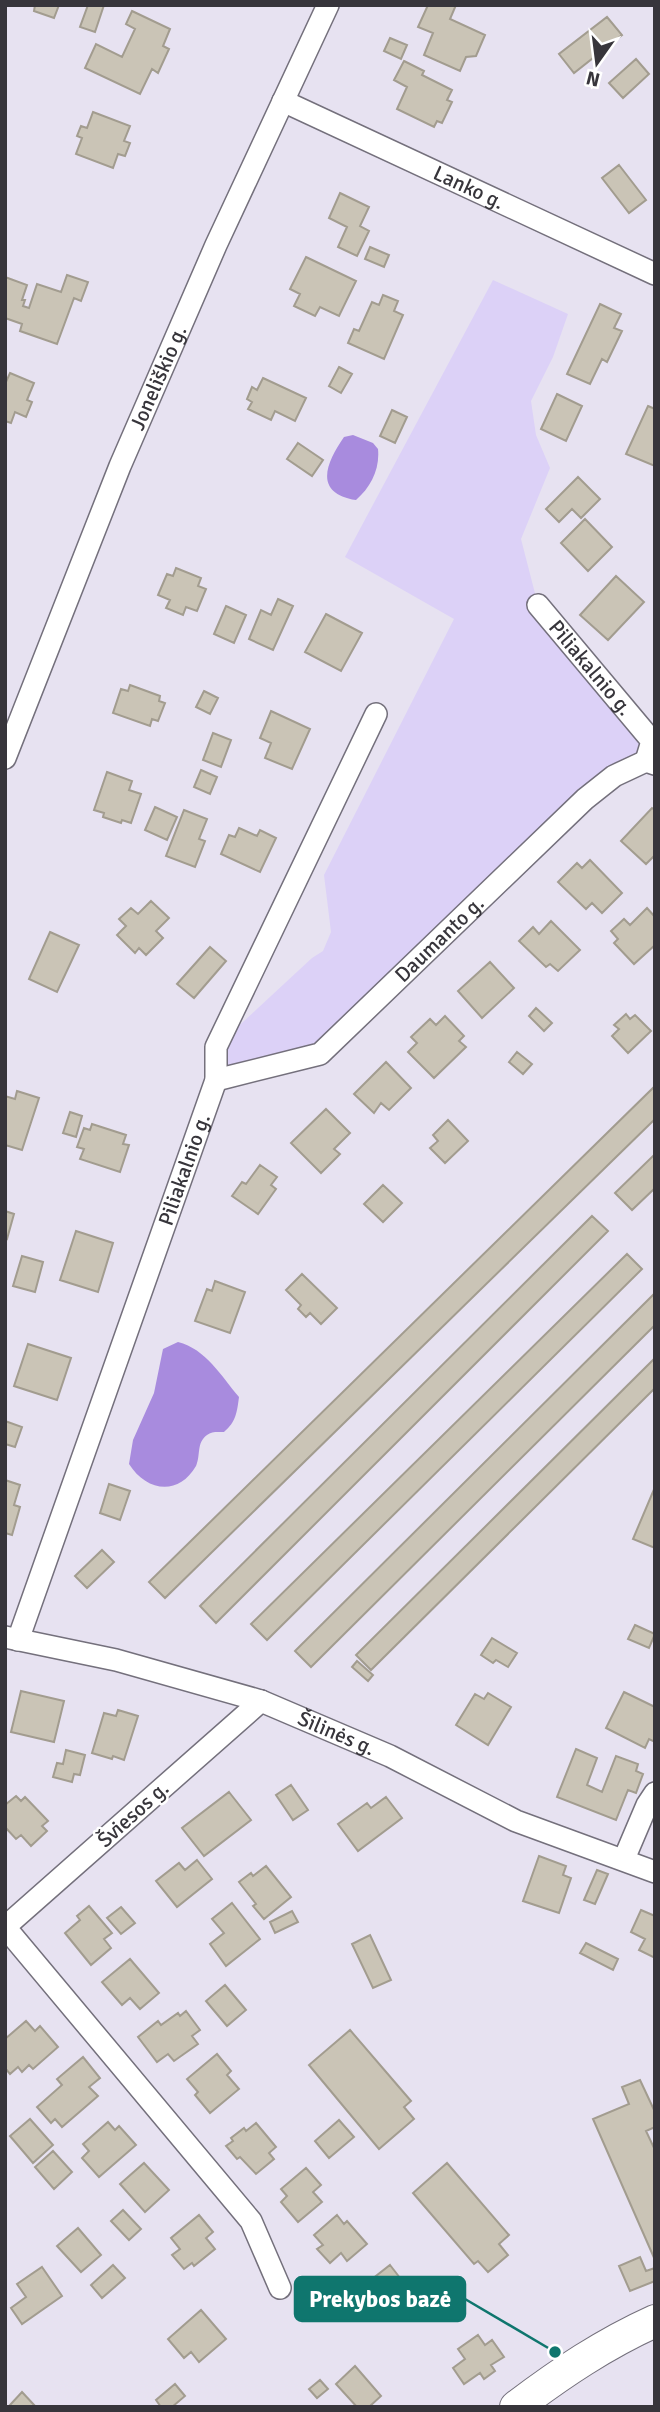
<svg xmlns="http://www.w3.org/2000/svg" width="660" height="2412" viewBox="0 0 660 2412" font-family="Signika,sans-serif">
<rect width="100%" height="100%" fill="#e7e2f1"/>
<path fill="#dcd1f7" d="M493 280 568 314 553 357 531 401 536 435 550 468 521 539 538 605 652 741 320 1054 216 1080V1047L312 958 323 951 331 932 324 875 454 619 345 557Z"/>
<path fill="#a88bde" d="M353 435 373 443 378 449C380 469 371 487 356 500 313 493 326 463 344 437Z
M178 1342C206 1349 221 1376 239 1397 237 1412 236 1422 224 1432 218 1432 212 1431 207 1435 196 1443 201 1455 196 1466 178 1497 146 1491 129 1464L133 1440 154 1393 163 1349Z"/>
<path fill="#cac4b6" stroke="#a29c8f" stroke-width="2" d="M35 5H59L54 18 34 11Z
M88 5H104L95 32 80 27Z
M428 5H456L450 19 485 35 476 56 466 57 460 71 424 55 433 33 418 27Z
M132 11 170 29 163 46 169 49 158 73 152 69 140 94 85 68 96 44 122 57 135 29 126 24Z
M607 17 622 35 574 73 559 54Z
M390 38 407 45 401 59 384 51Z
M636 59 649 74 623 98 609 83Z
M404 61 424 71 422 75 452 90 447 100 452 102 442 123 437 121 434 127 397 109 407 87 394 80Z
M93 112 130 126 124 141 130 143 125 156 118 154 113 168 76 154 82 138 77 136 81 126 87 128Z
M619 165 646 200 629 213 602 178Z
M340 193 369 207 360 226 369 231 357 256 338 247 347 227 329 218Z
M370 247 389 255 384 267 365 259Z
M306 257 356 281 339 316 320 307 315 316 294 306 300 294 290 289Z
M67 275 88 282 81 301 74 298 57 344 20 331 22 324 5 318V277L27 285 22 300H25L23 306 29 308 37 284 61 292Z
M383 295 398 301 394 311 403 315 384 359 348 343 354 329 359 331 372 302 379 305Z
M600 304 621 314 614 328 622 331 607 362 602 359 590 384 567 374Z
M339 367 352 374 341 393 329 386Z
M10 373 34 383 27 400 32 402 26 417 15 412 11 423 5 421V384Z
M263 378 306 398 295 421 275 411 271 420 248 409 252 402 247 399 252 387 257 390Z
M557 394 582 406 566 441 541 429Z
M648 406 655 409V466L626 454Z
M392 410 407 417 395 443 380 436Z
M298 443 323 460 312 476 287 459Z
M578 477 600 499 581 518 572 509 559 522 546 509Z
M585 519 612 547 588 571 561 543Z
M176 568 201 578 198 586 206 589 197 611 186 607 183 615 166 608 170 600 158 595 167 574 173 576Z
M616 576 644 602 608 640 580 615Z
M278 599 293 606 273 650 249 639 261 610 271 615Z
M226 606 246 615 234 643 214 634Z
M326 614 362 633 341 671 305 652Z
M130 685 160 696 159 701 165 703 158 721 152 719 150 726 113 713 121 689 128 691Z
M204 691 218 698 210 714 196 707Z
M271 711 310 729 292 769 265 758 271 743 260 738Z
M213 733 231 740 221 767 203 760Z
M201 770 217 777 210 794 194 787Z
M107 772 132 781 129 790 141 794 131 823 122 820 121 823 103 817 104 813 94 810Z
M155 807 177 817 167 840 145 830Z
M652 808 655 810V855L646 864 621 841Z
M184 810 207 819 199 839 205 841 195 867 166 856Z
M239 828 257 836 260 830 276 838 260 872 221 854 229 835 235 837Z
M590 860 622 893 602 913 592 903 586 909 558 882 577 863 582 868Z
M151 901 169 918 156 931 163 938 146 955 139 948 135 953 117 935 126 926 119 919 131 908 138 914Z
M647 908 655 917V945L634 964 614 943 618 939 611 931 624 919 630 925Z
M551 921 580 950 558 971 550 964 546 967 519 941 533 927 539 934Z
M50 932 79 945 57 992 29 979Z
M210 947 226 961 194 998 177 984Z
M490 962 514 988 482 1018 458 991Z
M536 1008 552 1023 544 1031 529 1016Z
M626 1014 630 1019 635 1015 651 1031 628 1053 612 1036 619 1029 614 1025Z
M445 1016 464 1036 459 1041 466 1047 434 1078 408 1052 417 1043 411 1037 430 1019 436 1025Z
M517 1052 532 1064 523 1074 509 1062Z
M386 1062 411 1088 389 1110 381 1103 374 1113 354 1094Z
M655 1086V1119L165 1598 149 1582Z
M17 1091 39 1098 22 1150 5 1145V1096L15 1099Z
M326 1109 350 1133 334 1149 340 1154 321 1173 291 1143Z
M70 1112 82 1116 76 1137 63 1133Z
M448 1120 468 1141 445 1163 430 1148 438 1141 433 1135Z
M92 1124 126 1135 123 1144 129 1145 120 1172 80 1159 84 1149 77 1147 84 1128 90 1130Z
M655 1154V1188L632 1210 615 1193Z
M260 1165 277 1177 271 1185 276 1189 258 1214 232 1196 242 1182 246 1184Z
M383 1185 402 1203 383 1222 364 1204Z
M5 1211 14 1214 7 1239 5 1238Z
M592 1216 608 1231 216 1623 200 1606Z
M76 1231 113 1243 98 1292 60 1280Z
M627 1254 642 1269 267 1640 251 1624Z
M22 1256 43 1262 35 1292 13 1286Z
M302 1274 337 1308 321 1324 310 1313 306 1317 298 1309 301 1305 286 1290Z
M215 1281 245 1292 230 1333 195 1321 207 1289 212 1291Z
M655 1293V1325L311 1667 295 1651Z
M28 1344 71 1358 57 1400 14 1386Z
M655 1358V1388L371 1670 356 1655Z
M5 1421 22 1427 15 1447 5 1444Z
M5 1480 20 1485 14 1505 20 1507 12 1535 5 1533Z
M109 1484 130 1491 120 1520 100 1513Z
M655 1487V1548L633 1539Z
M102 1550 114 1562 87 1588 75 1576Z
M635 1625 655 1634 649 1648 628 1639Z
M492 1638 517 1653 508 1667 496 1660 493 1663 481 1655Z
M357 1661 373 1675 368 1681 352 1667Z
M21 1691 64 1701 54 1742 11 1732Z
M624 1692 655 1707V1742L649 1739 645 1748 606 1728Z
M488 1693 511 1707 488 1745 456 1725 475 1694 484 1699Z
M118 1710 138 1716 124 1760 113 1756 112 1759 92 1753 104 1713 116 1716Z
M576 1749 597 1758 587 1785 602 1792 616 1756 638 1764 636 1771 643 1774 636 1793 628 1790 616 1820 557 1797Z
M66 1750 85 1755 80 1775 74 1774 72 1782 53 1777 57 1763 63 1764Z
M291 1785 308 1810 293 1820 276 1795Z
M229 1792 251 1820 204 1856 182 1828Z
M16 1796 21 1801 25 1797 48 1821 42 1826 47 1831 31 1846 21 1835 16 1839 5 1827V1805Z
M386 1797 402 1818 358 1851 338 1824 367 1803 371 1808Z
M539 1856 566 1866 563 1875 571 1878 559 1913 523 1901Z
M197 1860 212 1879 177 1907 156 1881 179 1863 185 1870Z
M266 1866 291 1897 264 1919 253 1906 256 1904 239 1882 251 1873 253 1876Z
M597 1870 608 1874 595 1904 584 1900Z
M232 1903 260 1939 226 1966 210 1944 224 1933 212 1919Z
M89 1906 112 1933 104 1939 111 1948 91 1965 65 1933 80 1920 77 1916Z
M121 1907 135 1923 121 1934 107 1918Z
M641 1910 655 1916V1958L639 1950 645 1939 631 1932Z
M292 1911 298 1922 275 1933 270 1922Z
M370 1935 391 1980 373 1988 352 1944Z
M586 1943 618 1959 613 1970 580 1953Z
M130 1959 159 1993 140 2009 130 1998 122 2005 102 1982Z
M225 1985 246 2010 227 2026 206 2001Z
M186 2011 200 2030 192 2036 198 2044 174 2061 168 2054 157 2062 138 2037 158 2021 161 2025 178 2013 180 2016Z
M26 2021 35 2031 40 2026 58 2047 33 2069 29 2065 22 2072 18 2067 10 2074 5 2068V2039Z
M350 2030 411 2101 404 2107 414 2119 379 2149 309 2065Z
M217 2054 231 2071 227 2075 239 2089 210 2113 195 2095 198 2092 187 2079Z
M83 2057 100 2078 89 2087 98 2096 62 2127 55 2119 51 2123 37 2107 62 2085 57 2079Z
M640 2080 655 2112V2127L646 2131 655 2150V2260L593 2119 629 2104 622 2087Z
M30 2119 53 2145 33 2163 10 2136Z
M339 2120 354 2137 329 2158 315 2141Z
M108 2122 115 2130 119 2126 136 2145 99 2177 82 2158 89 2151 83 2144Z
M256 2123 276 2147 269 2153 274 2159 256 2174 240 2157 237 2159 226 2146 233 2141 231 2138 244 2128 246 2131Z
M53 2151 72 2172 54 2189 35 2167Z
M144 2163 169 2190 145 2212 120 2184Z
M447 2163 509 2235 499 2244 508 2255 488 2272 478 2261 474 2264 413 2193Z
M306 2168 321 2185 313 2192 322 2202 298 2222 281 2202 287 2196 281 2189Z
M123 2210 141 2229 129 2240 111 2221Z
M199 2215 213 2232 206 2238 215 2249 194 2266 192 2263 184 2269 172 2255 180 2249 171 2238Z
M337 2215 344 2224 347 2221 367 2244 347 2261 341 2253 330 2263 317 2249 323 2245 314 2235Z
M78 2228 101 2255 81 2272 57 2246Z
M640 2257 646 2271 655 2268V2281L630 2291 619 2266Z
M113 2265 125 2278 102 2298 91 2285Z
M390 2265 407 2287 376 2312 358 2290Z
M42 2267 62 2296 22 2324 11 2308 26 2297 17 2284Z
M201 2310 226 2339 199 2362 191 2352 184 2358 168 2339Z
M478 2335 485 2345 492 2340 504 2357 491 2365 495 2371 484 2379 480 2373 464 2384 453 2368 465 2359 458 2349Z
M355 2366 381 2396 369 2407H357L336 2384Z
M320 2380 328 2389 317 2398 309 2389Z
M175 2384 185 2396 172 2407H161L156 2400Z
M22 2392 36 2407H12L10 2405Z"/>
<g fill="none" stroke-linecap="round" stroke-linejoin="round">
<defs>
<g id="street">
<path id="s1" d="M283 101 655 274"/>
<path id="s2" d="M538 605 652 741 646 761 655 764"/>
<path id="s3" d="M5 758 120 466 216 245 328 5"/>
<path id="s4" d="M216 1080 320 1054 585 799 614 776 646 761"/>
<path id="s5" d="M5 1637 116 1660 261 1701 390 1756 516 1821 655 1872"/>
<path id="s6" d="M18 1640 216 1080V1047L376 714"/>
<path d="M261 1701 5 1927 251 2221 280 2288"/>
<path d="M624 1859 647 1805 655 1793"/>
</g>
<path id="secondary" d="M516 2407C561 2373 604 2344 655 2321"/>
</defs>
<use href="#street" stroke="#74707c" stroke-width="24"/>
<use href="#secondary" stroke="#74707c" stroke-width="34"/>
<use href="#street" stroke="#fff" stroke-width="21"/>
<use href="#secondary" stroke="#fff" stroke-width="32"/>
</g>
<g text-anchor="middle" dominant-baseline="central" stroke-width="5" stroke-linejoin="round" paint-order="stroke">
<g font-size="21" fill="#37353b" stroke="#fff">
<text stroke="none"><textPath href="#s1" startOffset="205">Lanko g.</textPath></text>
<text stroke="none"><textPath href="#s3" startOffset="410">Joneliškio g.</textPath></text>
<text stroke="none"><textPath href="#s2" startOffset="82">Piliakalnio g.</textPath></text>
<text stroke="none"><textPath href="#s4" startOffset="273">Daumanto g.</textPath></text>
<text stroke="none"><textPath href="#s6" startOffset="499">Piliakalnio g.</textPath></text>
<text stroke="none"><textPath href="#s5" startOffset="346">Šilinės g.</textPath></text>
<text transform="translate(133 1814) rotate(-42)">Šviesos g.</text>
</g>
</g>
<path fill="none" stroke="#0f766e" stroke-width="2.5" d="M555 2352L465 2299"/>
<circle fill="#0f766e" stroke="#fff" stroke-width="2.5" cx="555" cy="2352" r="7"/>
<rect fill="#0f766e" stroke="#0f766e" stroke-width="2.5" x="295" y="2277" width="170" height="44" rx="7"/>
<g font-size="23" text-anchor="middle" font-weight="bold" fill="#fff">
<text x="380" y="2307">Prekybos bazė</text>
</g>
<rect width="660" height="2412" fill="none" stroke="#37353b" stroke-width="14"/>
<g transform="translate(597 63) rotate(194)" stroke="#ffffff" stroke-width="5" paint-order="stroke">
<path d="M0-5L12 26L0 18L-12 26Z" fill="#37353b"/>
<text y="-10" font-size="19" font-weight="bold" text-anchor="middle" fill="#37353b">N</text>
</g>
</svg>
